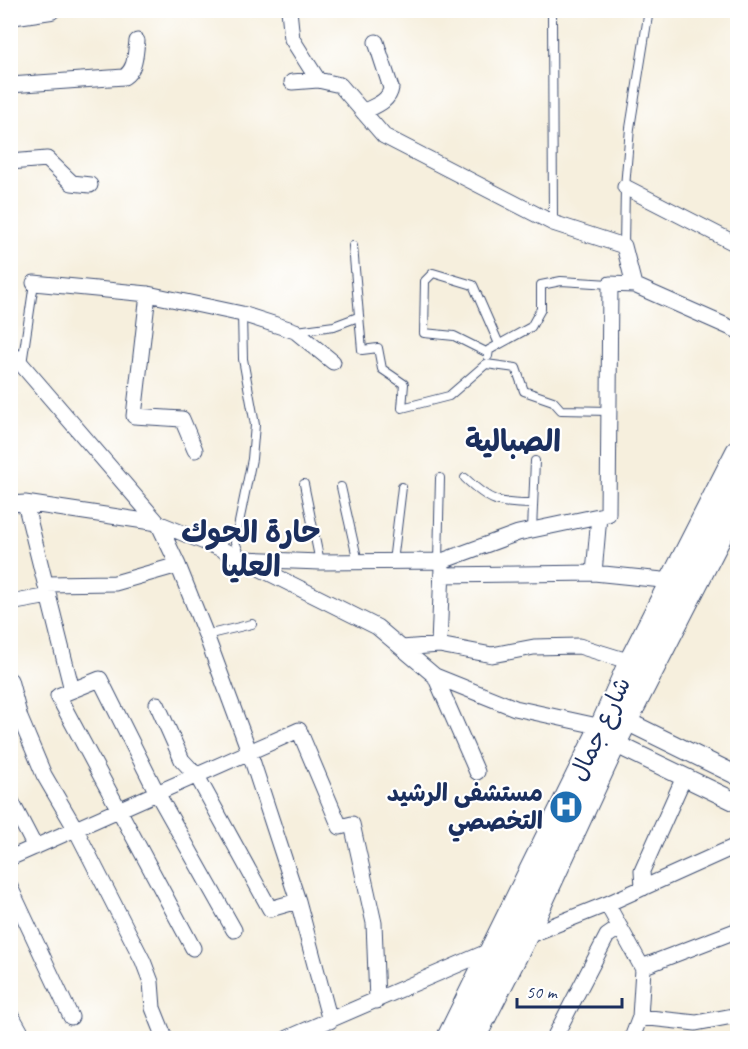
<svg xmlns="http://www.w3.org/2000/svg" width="748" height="1049" viewBox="0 0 748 1049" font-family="Caveat,'Playpen Sans Arabic',sans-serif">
<rect width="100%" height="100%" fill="#fff"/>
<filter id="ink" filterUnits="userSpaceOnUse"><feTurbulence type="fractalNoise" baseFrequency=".0167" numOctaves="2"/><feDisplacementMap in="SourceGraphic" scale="12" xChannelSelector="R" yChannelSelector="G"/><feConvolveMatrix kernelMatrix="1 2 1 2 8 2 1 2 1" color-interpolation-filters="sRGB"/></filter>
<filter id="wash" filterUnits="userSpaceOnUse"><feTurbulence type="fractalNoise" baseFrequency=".008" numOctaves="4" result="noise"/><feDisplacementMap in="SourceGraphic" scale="24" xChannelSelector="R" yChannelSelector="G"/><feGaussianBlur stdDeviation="1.35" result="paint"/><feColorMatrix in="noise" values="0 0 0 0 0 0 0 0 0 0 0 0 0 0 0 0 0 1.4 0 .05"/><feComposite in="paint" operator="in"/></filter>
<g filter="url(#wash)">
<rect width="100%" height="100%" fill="#f6efdd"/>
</g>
<g filter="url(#ink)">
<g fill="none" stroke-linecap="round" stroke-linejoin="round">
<defs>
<path id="service" d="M552 10 553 222
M353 246 362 350 378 348 382 369 404 384 402 408 449 396 486 364 516 368 524 391 553 401 561 410 609 411
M624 246 625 187 630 128 649 10
M297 331 334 326 358 317
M488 353 454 336 424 333 425 281 433 273 473 285 499 344
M488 356 489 350 531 327 541 309V285L561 281 610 284
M22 364 34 283
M465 478C490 502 499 504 533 504
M304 484 320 562
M341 487 358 562
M532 530 535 461
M241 557 235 542 252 459 255 425 243 359 242 314
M438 561 440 478
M393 562 402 487
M206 635 252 624"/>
<path id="minor" d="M289 10 292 39 318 80
M292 82 318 80 340 85 384 136 553 223 624 246 634 285
M10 85 124 77C136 69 135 55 137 41
M363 112C374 106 389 102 391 88L376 42
M10 162 47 159 72 183 90 185
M625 187 738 245
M34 283 148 294 242 314 295 331 333 362
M148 294 134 416 182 419 195 450
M10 351 158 523 178 565 206 635 249 751 298 901 330 1021
M25 503 72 690
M10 504 25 503 158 523 219 548 377 627 435 676 477 772
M242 559 320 562 442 561 518 533 608 514 610 284 634 285 738 331
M594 573 599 516
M442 575 594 573 672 581
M46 584 115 583 178 565
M10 603 49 596
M439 645 442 567
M402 648 439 645 492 655 534 647 579 646 631 662
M435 676 515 708 602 727
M10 680 20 718 44 775 75 828 143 961 151 982 153 1008 165 1038
M157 704 182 760 197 776 270 909 298 901
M10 799 35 847
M10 858 299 730 340 827 352 824 374 923 377 1001
M10 887 71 1017
M643 888 642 871 684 777
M607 904 643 969 640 1017 632 1038
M522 938 607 904 738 845
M193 948 58 696 100 679 157 793 234 930
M642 967 738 930
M640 1017 696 1023 738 1015
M288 1038 494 949
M554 1038 607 936 620 927"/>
<path id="tertiary" d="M10 16 51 10
M626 721 738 776
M614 743 738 803"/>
<path id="primary" d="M10 1022 19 1038
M449 1038 602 727 631 662 738 452
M473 1038 524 938 614 743 738 500"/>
</defs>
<use href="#service" stroke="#3c4c71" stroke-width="10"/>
<use href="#minor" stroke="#3c4c71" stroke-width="17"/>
<use href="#tertiary" stroke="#3c4c71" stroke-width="20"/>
<use href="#primary" stroke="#3c4c71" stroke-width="26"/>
<use href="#service" stroke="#fff" stroke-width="8"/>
<use href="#minor" stroke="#fff" stroke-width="15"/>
<use href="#tertiary" stroke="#fff" stroke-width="18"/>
<use href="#primary" stroke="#fff" stroke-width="24"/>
</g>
</g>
<defs>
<symbol id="hospital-disc" viewBox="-11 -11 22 22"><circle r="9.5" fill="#1f6fb2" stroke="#fff"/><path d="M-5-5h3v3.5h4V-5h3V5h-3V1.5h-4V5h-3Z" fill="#fff"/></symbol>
</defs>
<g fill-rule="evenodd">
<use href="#hospital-disc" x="547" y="788" width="38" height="38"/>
</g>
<g text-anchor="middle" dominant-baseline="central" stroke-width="4.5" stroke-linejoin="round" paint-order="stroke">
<g font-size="24" fill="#1b2f5e" stroke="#fff">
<text transform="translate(600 729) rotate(-65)">شارع جمال</text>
</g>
<g font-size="24" font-weight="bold" fill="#1b2f5e" stroke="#fff" text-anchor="end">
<text x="543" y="793">مستشفى الرشيد<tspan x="543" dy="28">التخصصي</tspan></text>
</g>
<g font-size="30" font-weight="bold" fill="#1b2f5e" stroke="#fff">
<text x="513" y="441">الصبالية</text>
<text x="251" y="532">حارة الحوك<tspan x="251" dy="34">العليا</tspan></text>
</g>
</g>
<rect width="748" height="1049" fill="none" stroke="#fff" stroke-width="36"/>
<path d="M517 998v9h105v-9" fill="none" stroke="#1b2f5e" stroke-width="3"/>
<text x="526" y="998" font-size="18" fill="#1b2f5e" stroke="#ffffff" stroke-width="4.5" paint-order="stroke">50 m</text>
</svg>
